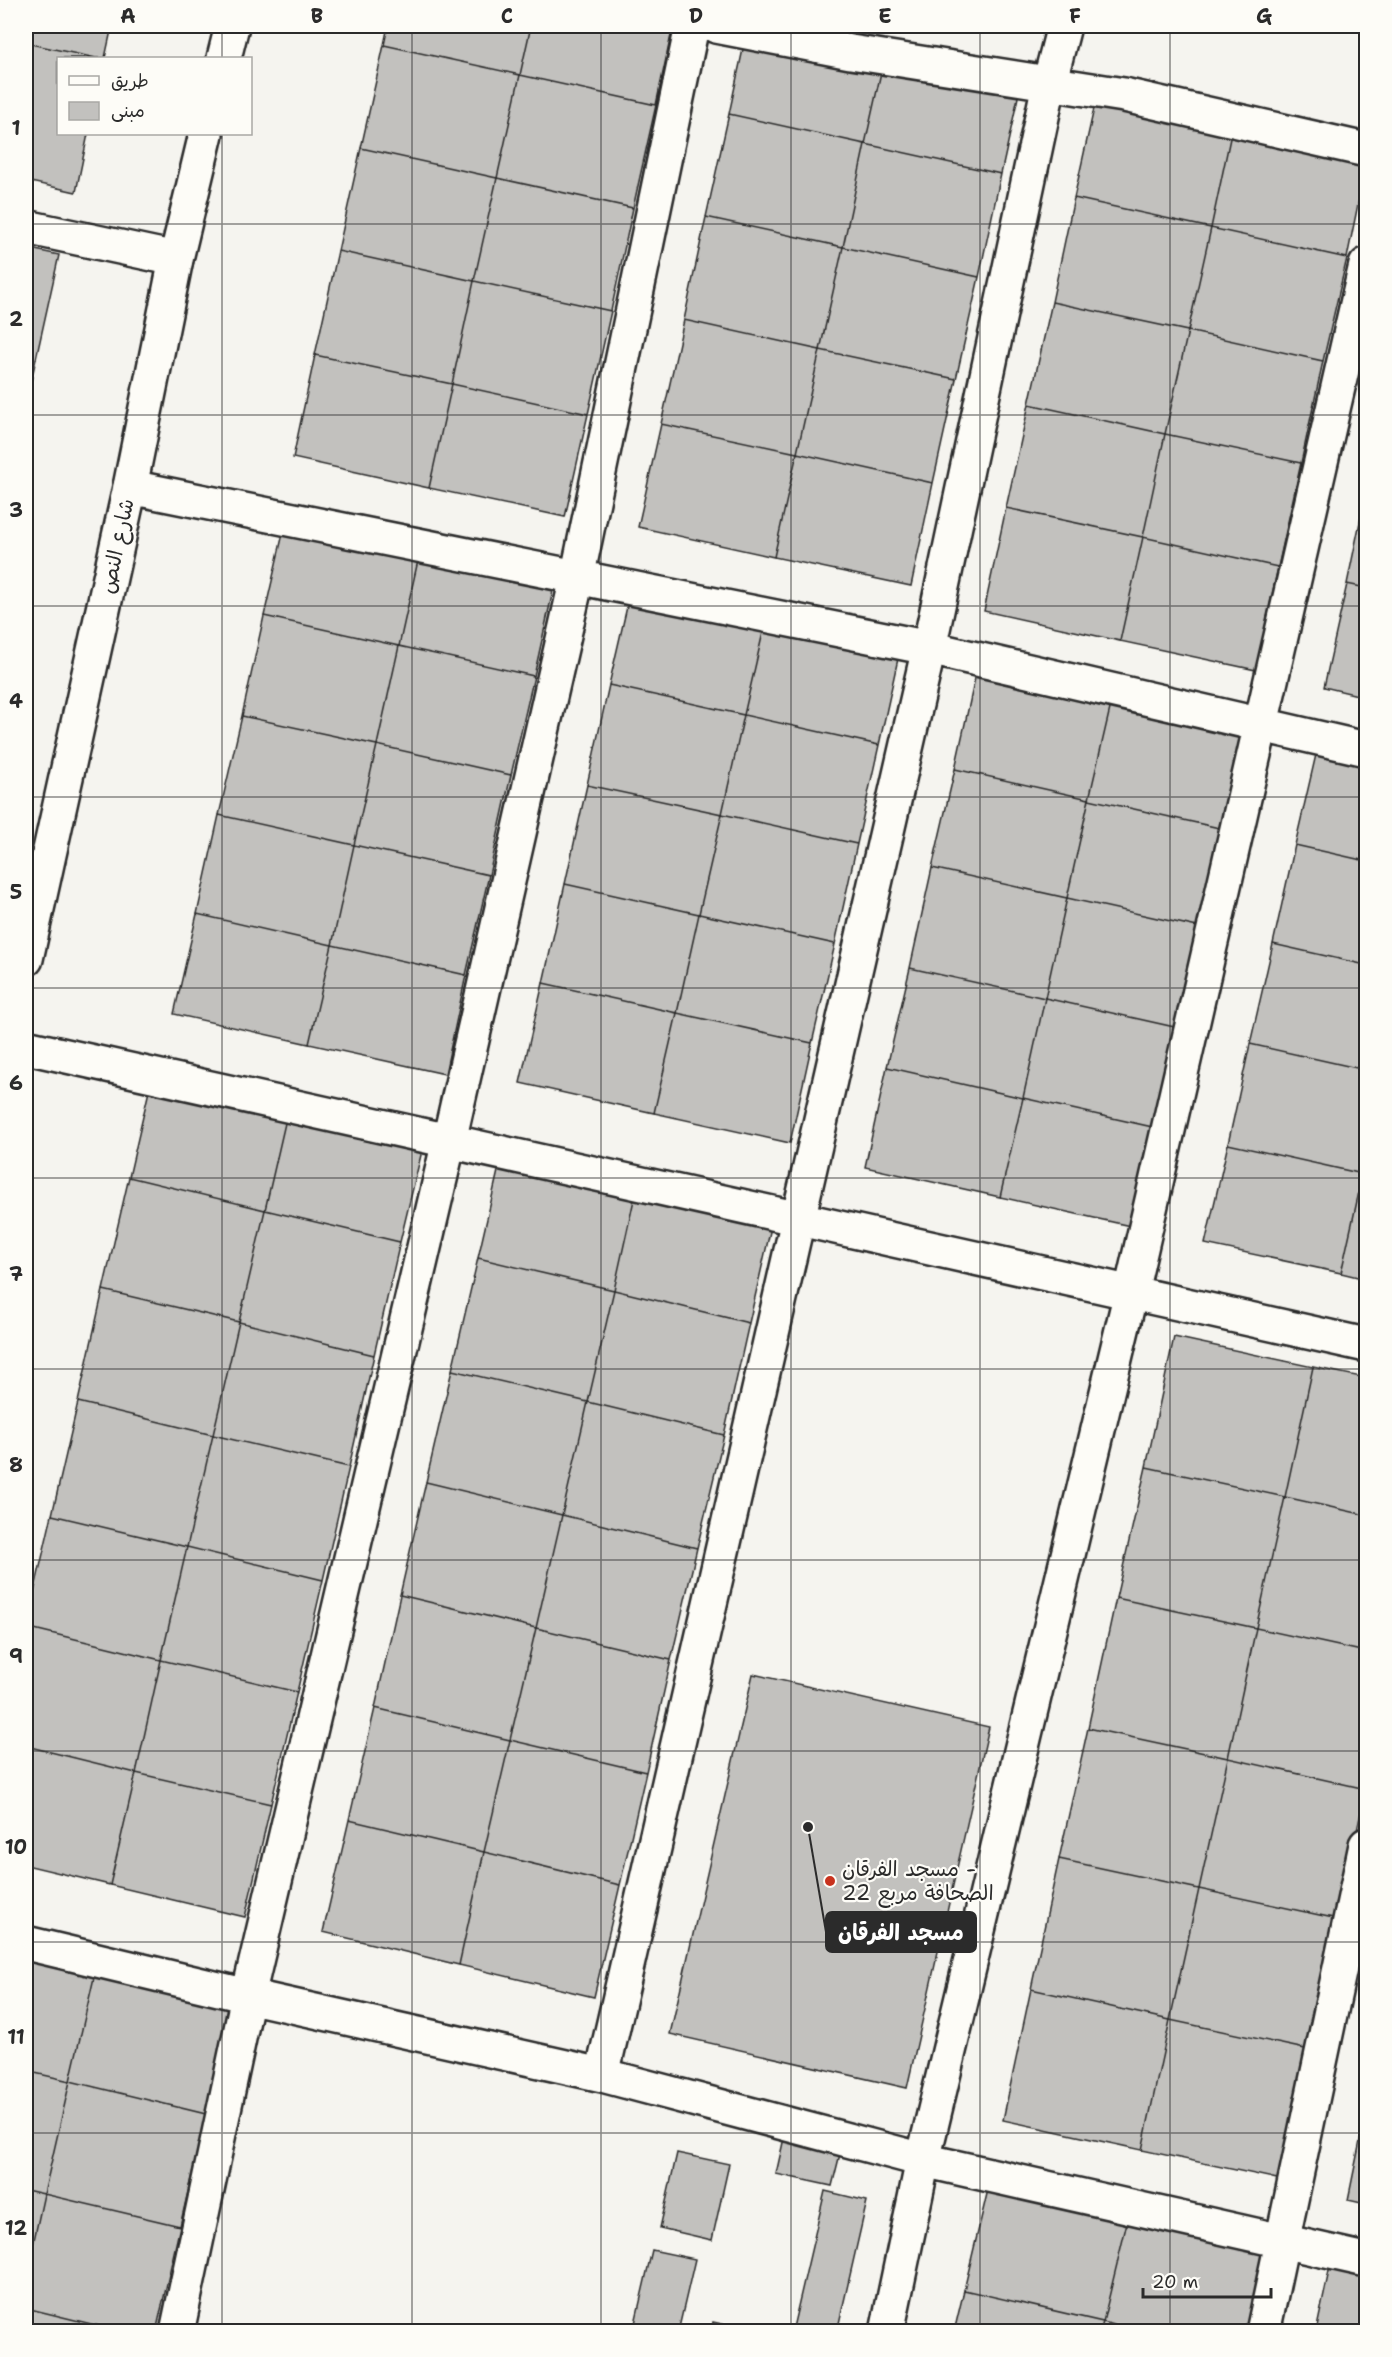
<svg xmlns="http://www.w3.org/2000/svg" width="1392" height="2357" viewBox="0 0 1392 2357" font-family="'Shantell Sans','Playpen Sans Arabic',sans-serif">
<rect width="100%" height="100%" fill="#f5f4ef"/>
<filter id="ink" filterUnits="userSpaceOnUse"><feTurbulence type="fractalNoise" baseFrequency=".0167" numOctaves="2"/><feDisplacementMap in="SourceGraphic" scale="12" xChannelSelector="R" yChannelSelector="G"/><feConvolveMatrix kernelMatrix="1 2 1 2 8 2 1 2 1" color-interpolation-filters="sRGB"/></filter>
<g filter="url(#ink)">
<path fill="#c2c1be" stroke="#2b2b2b" stroke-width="1.5" d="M26 26H112L105 58H96L26 43Z
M388 26H531L520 75 384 45Z
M531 26H673L656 105 520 75Z
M748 26H818L888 41 865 144 729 114Z
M1013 26H1045L1043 32Z
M888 41 1024 70 1001 174 865 144Z
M26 43 96 58H58V134H88L76 192 26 181Z
M384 45 520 75 497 178 361 148Z
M520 75 656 105 633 208 497 178Z
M1097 95 1233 124 1211 228 1074 198Z
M729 114 865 144 843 247 706 217Z
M1233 124 1366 165 1347 258 1211 228Z
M865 144 1001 174 979 277 843 247Z
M361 148 497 178 474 281 338 251Z
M497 178 633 208 611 311 474 281Z
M1074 198 1211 228 1188 331 1052 302Z
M706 217 843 247 820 350 684 320Z
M1211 228 1347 258 1323 361 1188 331Z
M843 247 979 277 956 379 820 350Z
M26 248 59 255 30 386 26 385Z
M338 251 474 281 452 384 315 355Z
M474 281 611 311 588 414 452 384Z
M1052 302 1188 331 1165 434 1029 404Z
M684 320 820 350 797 453 661 424Z
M1188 331 1323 361 1301 463 1165 434Z
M820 350 956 379 933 483 797 453Z
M315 355 452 384 429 488 293 458Z
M452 384 588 414 565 517 429 488Z
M26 385 30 386 26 407Z
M1029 404 1165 434 1143 537 1006 508Z
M661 424 797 453 774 557 638 527Z
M1165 434 1301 463 1278 567 1143 537Z
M797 453 933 483 911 586 774 557Z
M1366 493V588L1347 584Z
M1006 508 1143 537 1120 641 984 611Z
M287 516 421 547 399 646 264 616Z
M1143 537 1278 567 1256 670 1120 641Z
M421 547 556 577 534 676 399 646Z
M1347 584 1366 588V697L1324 687Z
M632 585 767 615 744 715 609 685Z
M767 615 901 645 879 745 744 715Z
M264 616 399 646 377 745 242 716Z
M399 646 534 676 511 775 377 745Z
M977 669 1112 700 1089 799 955 769Z
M609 685 744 715 722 814 587 785Z
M1112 700 1247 730 1224 829 1089 799Z
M744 715 879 745 857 844 722 814Z
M242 716 377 745 354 845 219 815Z
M377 745 511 775 489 875 354 845Z
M1318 746 1366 757V861L1295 845Z
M955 769 1089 799 1067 898 932 868Z
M587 785 722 814 699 914 565 884Z
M1089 799 1224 829 1202 928 1067 898Z
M722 814 857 844 835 944 699 914Z
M219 815 354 845 332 945 197 914Z
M354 845 489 875 466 975 332 945Z
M1295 845 1366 861V965L1273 944Z
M932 868 1067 898 1045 998 910 968Z
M565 884 699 914 677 1013 543 983Z
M1067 898 1202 928 1179 1028 1045 998Z
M197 914 332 945 309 1044 174 1014Z
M699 914 835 944 812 1043 677 1013Z
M1273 944 1366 965V1070L1250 1044Z
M332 945 466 975 445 1074 309 1044Z
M910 968 1045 998 1023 1098 887 1067Z
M543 983 677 1013 654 1113 520 1083Z
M1045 998 1179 1028 1157 1128 1023 1098Z
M677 1013 812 1043 790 1143 654 1113Z
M1250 1044 1366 1070V1157L1363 1174 1228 1144Z
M155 1065 291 1097 265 1210 129 1177Z
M887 1067 1023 1098 1000 1197 865 1167Z
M291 1097 427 1130 400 1242 265 1210Z
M1023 1098 1157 1128 1135 1227 1000 1197Z
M1228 1144 1363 1174 1341 1273 1205 1244Z
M504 1145 639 1177 614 1290 478 1258Z
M1363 1174 1366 1175V1279L1341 1273Z
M129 1177 265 1210 239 1322 103 1290Z
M639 1177 775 1210 749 1323 614 1290Z
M265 1210 400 1242 374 1355 239 1322Z
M478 1258 614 1290 588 1402 452 1370Z
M103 1290 239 1322 213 1435 78 1402Z
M614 1290 749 1323 724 1435 588 1402Z
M239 1322 374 1355 349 1467 213 1435Z
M1174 1337 1313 1367 1285 1497 1146 1467Z
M1313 1367 1366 1378V1515L1285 1497Z
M452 1370 588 1402 562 1515 426 1482Z
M78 1402 213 1435 187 1547 52 1515Z
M588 1402 724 1435 697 1548 562 1515Z
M213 1435 349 1467 323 1580 187 1547Z
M1146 1467 1285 1497 1256 1628 1116 1598Z
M426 1482 562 1515 536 1628 400 1595Z
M1285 1497 1366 1515V1652L1256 1628Z
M52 1515 187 1547 161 1660 26 1627Z
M562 1515 697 1548 671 1660 536 1628Z
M187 1547 323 1580 297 1692 161 1660Z
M400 1595 536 1628 510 1740 375 1708Z
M1116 1598 1256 1628 1228 1758 1088 1728Z
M26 1627 161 1660 136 1773 26 1746Z
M536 1628 671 1660 646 1772 510 1740Z
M1256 1628 1366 1652V1789L1228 1758Z
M161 1660 297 1692 271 1804 136 1773Z
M753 1674 989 1727 907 2088 670 2034Z
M375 1708 510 1740 484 1852 349 1820Z
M1088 1728 1228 1758 1199 1889 1059 1859Z
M510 1740 646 1772 620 1885 484 1852Z
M26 1746 136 1773 110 1885 26 1865Z
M1228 1758 1366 1789 1338 1919 1199 1889Z
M136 1773 271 1804 245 1917 110 1885Z
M349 1820 484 1852 459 1965 323 1932Z
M484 1852 620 1885 594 1997 459 1965Z
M1059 1859 1199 1889 1170 2020 1031 1989Z
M1199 1889 1338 1919 1310 2050 1170 2020Z
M26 1952 96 1969 70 2081 26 2071Z
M96 1969 232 2002 206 2114 70 2081Z
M1031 1989 1170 2020 1142 2150 1003 2120Z
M1170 2020 1310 2050 1282 2180 1142 2150Z
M26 2071 70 2081 44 2194 26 2190Z
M70 2081 206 2114 180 2226 44 2194Z
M1366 2112V2204L1348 2200Z
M784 2138 841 2150 832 2186 776 2174Z
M677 2153 729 2164 712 2240 660 2228Z
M991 2177 1130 2210 1103 2322 964 2290Z
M26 2190 44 2194 26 2277Z
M825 2191 867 2201 837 2332H792Z
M44 2194 180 2226 156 2332H124L26 2308V2277Z
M1130 2210 1268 2243 1247 2332H1141L1103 2322Z
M652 2250 695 2259 678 2332H633Z
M1332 2257 1366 2264V2332H1316Z
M964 2290 1103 2322 1100 2332H954Z
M26 2308 124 2332H26Z
M713 2322 750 2330V2332H711Z
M1103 2322 1141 2332H1100Z"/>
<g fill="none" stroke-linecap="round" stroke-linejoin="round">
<defs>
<path id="street" d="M716 26 851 52 1124 95 1366 150
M26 227 176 259
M130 487 929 648 1366 749
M26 1047 1366 1345
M26 1943 248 1996 602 2075 923 2160 1366 2260
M602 2075 929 648 1049 84 1064 26
M177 2332 248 1996 449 1141 577 578 692 26
M887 2332 923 2160 1131 1292 1366 265
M1263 2332 1366 1845"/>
<path id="secondary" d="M224 58 232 26
M26 959 130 487 176 259 206 134"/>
</defs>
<use href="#street" stroke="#2b2b2b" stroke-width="38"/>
<use href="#secondary" stroke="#2b2b2b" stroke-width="38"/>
<use href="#street" stroke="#fdfcf7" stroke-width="33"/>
<use href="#secondary" stroke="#fdfcf7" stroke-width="33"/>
</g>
</g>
<path fill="none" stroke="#2b2b2b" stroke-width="1.5" stroke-opacity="0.55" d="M222 26V58M412 26V2332M601 26V2332M791 26V2332M980 26V2332M1170 26V2332M222 134V2332M26 224H1366M26 415H1366M26 606H1366M26 797H1366M26 988H1366M26 1178H1366M26 1369H1366M26 1560H1366M26 1751H1366M26 1942H1366M26 2133H1366"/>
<circle fill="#c8321e" stroke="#fdfcf7" stroke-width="2" cx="830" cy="1881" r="6"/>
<g text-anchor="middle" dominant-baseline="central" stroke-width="4.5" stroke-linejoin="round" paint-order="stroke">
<g font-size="21" fill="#2b2b2b" stroke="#fdfcf7">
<text transform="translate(117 546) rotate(-78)">شارع النص</text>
</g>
<g font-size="21" fill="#2b2b2b" stroke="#fdfcf7" text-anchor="start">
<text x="842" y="1869">مسجد الفرقان -<tspan x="842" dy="24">الصحافة مربع 22</tspan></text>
</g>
</g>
<path fill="none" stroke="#2b2b2b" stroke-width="2" d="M808 1827L826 1932"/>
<circle fill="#2b2b2b" stroke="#fdfcf7" stroke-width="2" cx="808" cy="1827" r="6"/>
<rect fill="#2b2b2b" stroke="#2b2b2b" stroke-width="2" x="826" y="1912" width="150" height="40" rx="6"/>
<g font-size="22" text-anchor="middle" font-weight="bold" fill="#fff">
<text x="901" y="1940">مسجد الفرقان</text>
</g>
<rect width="1392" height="2357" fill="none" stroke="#fdfcf7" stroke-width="66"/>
<rect x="57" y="57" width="195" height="78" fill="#fdfcf7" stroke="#a9a8a5" stroke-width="1.5"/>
<rect x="69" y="76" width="30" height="9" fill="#fdfcf7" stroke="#a9a8a5" stroke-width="1.5"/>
<text x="111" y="87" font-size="18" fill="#2b2b2b">طريق</text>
<rect x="69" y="102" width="30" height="18" fill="#c2c1be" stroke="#a9a8a5" stroke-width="1.5"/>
<text x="111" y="117" font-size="18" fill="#2b2b2b">مبنى</text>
<path d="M1143 2288v9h128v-9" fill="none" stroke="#2b2b2b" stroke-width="3"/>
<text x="1152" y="2288" font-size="18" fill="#2b2b2b" stroke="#fdfcf7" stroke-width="4.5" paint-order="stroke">20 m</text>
<rect x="33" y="33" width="1326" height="2291" fill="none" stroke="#2b2b2b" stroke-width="2"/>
<g font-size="20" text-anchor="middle" font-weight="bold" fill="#2b2b2b">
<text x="128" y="23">A</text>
<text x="317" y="23">B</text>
<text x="507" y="23">C</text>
<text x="696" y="23">D</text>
<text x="885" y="23">E</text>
<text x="1075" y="23">F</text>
<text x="1264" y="23">G</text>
<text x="16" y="135">1</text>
<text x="16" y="326">2</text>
<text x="16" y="517">3</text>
<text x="16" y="708">4</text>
<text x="16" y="899">5</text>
<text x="16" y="1090">6</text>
<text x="16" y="1281">7</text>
<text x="16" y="1472">8</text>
<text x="16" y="1663">9</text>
<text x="16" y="1854">10</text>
<text x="16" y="2044">11</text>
<text x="16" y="2235">12</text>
</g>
</svg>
